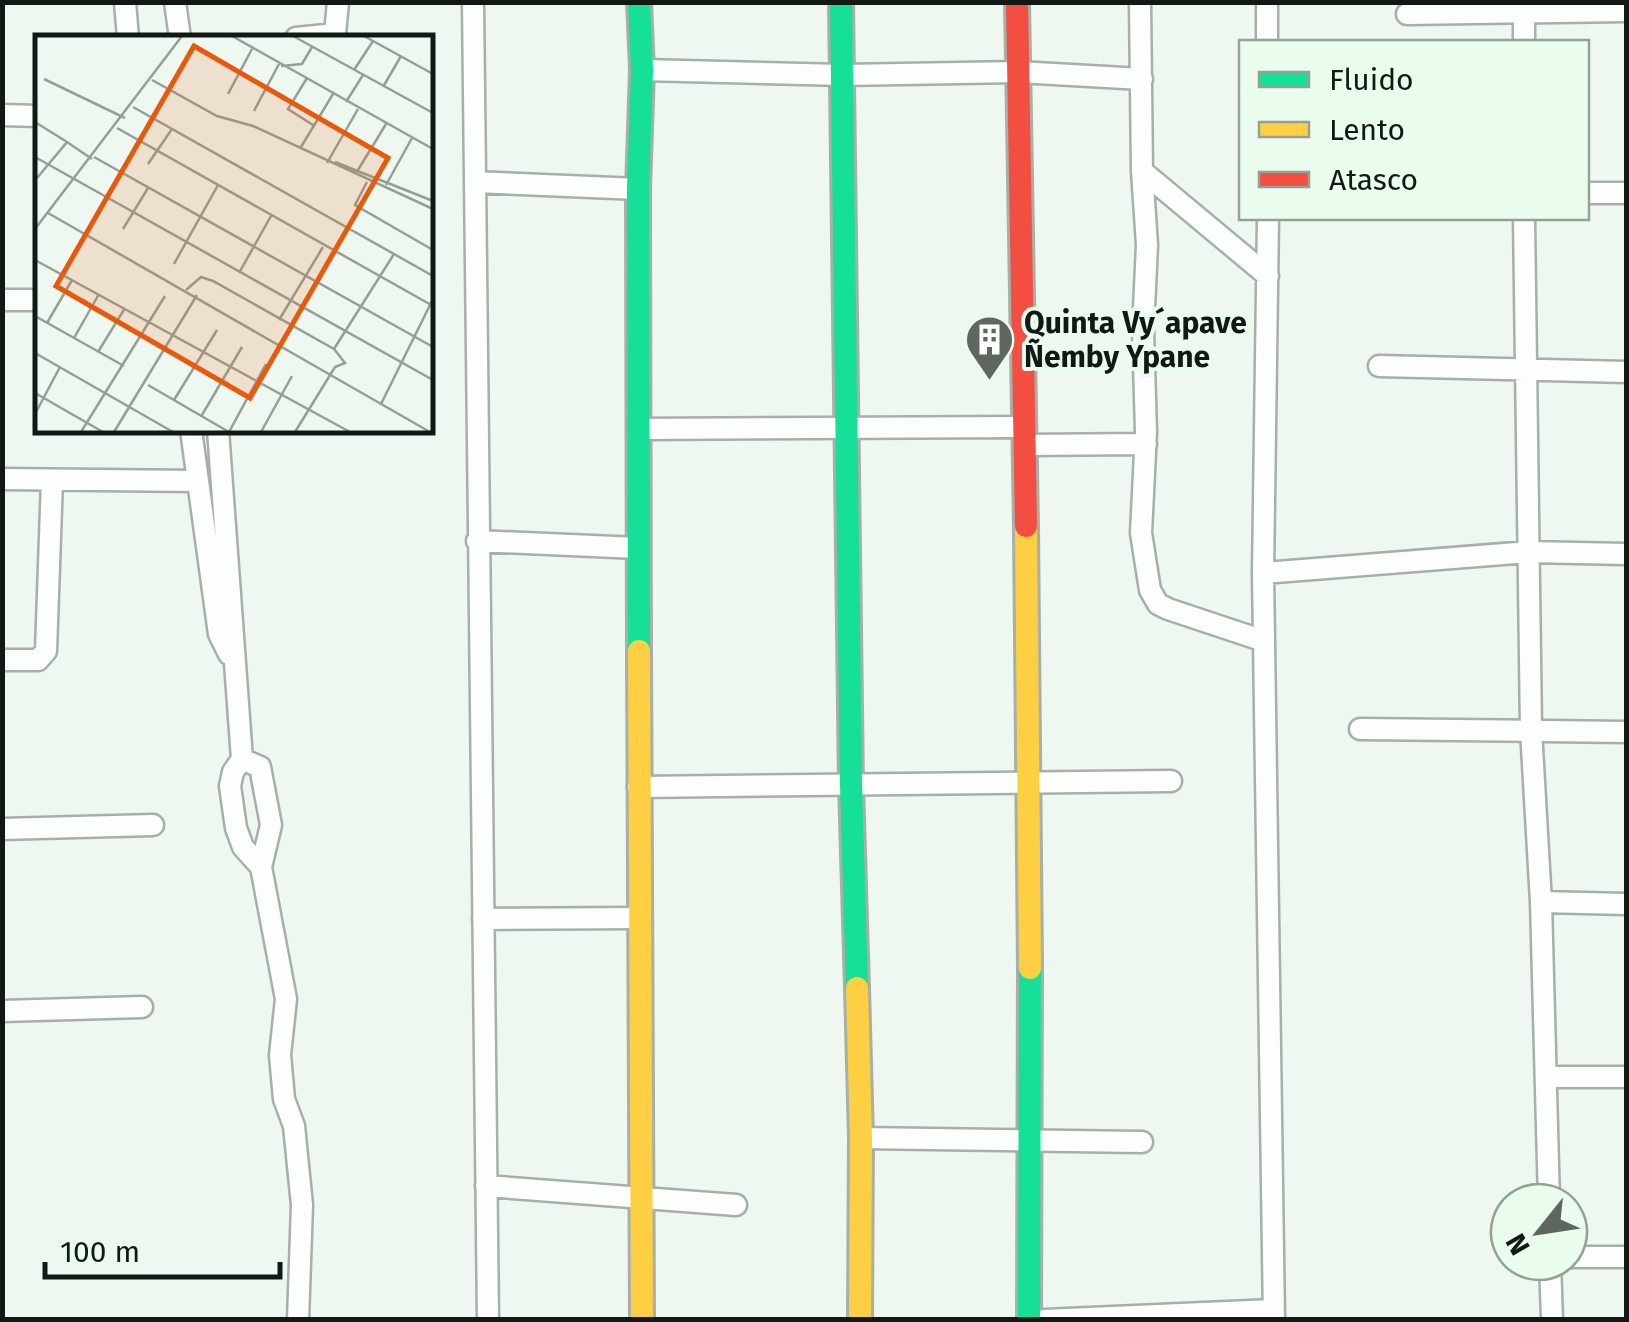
<svg xmlns="http://www.w3.org/2000/svg" width="1629" height="1322" viewBox="0 0 1629 1322" font-family="'Fira Sans',sans-serif">
<rect width="100%" height="100%" fill="#eef8f0"/>
<g fill="none" stroke-linecap="round" stroke-linejoin="round">
<defs>
<path id="street" d="M125 2 128 38
M175 2 180 38
M473 2 488 1320
M1140 2 1142 171 1147 245 1143 330 1146 432 1141 533 1150 590 1158 604 1168 609 1264 641
M1267 2V42
M1407 14 1626 11
M296 38 335 34 338 2
M1524 42V2
M642 70 843 75 1018 72 1142 79
M2 115 38 116
M1142 171 1268 276
M475 182 638 189
M1586 193H1626
M1268 218 1263 573 1274 1320
M1524 218 1531 730 1541 902 1549 1202
M2 300H38
M1379 366 1626 372
M639 429 1023 427
M191 430 219 634 229 654
M218 430 242 759 233 772 230 786 236 828 243 847 261 867 286 999 280 1055 284 1099 294 1126 302 1205 298 1320
M1024 445 1146 444
M2 479 197 481
M477 541 638 548
M1263 573 1528 552 1626 554
M2 660H38L46 651 52 480
M1360 729 1626 732
M242 759 260 767 271 825 261 867
M638 787 1171 781
M2 829 153 825
M1541 902 1626 904
M483 919 639 918
M2 1011 142 1007
M1546 1077H1626
M861 1138 1142 1142
M486 1186 736 1205
M1569 1257H1626
M1550 1262 1552 1320
M1044 1320 1273 1310"/>
<path id="fast" d="M841 2 851 785 857 988
M639 651 638 189 642 70 639 2
M1029 1320 1030 968"/>
<path id="slow" d="M1026 526 1030 968
M639 651 642 1320
M857 988 861 1138 860 1320"/>
<path id="jam" d="M1017 2 1026 526"/>
</defs>
<use href="#street" stroke="#a7afa9" stroke-width="25"/>
<use href="#fast" stroke="#a7afa9" stroke-width="28"/>
<use href="#slow" stroke="#a7afa9" stroke-width="28"/>
<use href="#jam" stroke="#a7afa9" stroke-width="28"/>
<use href="#street" stroke="#fcfefd" stroke-width="20"/>
<use href="#fast" stroke="#16e098" stroke-width="22"/>
<use href="#slow" stroke="#ffcf43" stroke-width="22"/>
<use href="#jam" stroke="#f24e42" stroke-width="22"/>
</g>
<defs>
<symbol id="building-pin" viewBox="-11 -11 22 30"><path d="M0 17L-7.5 6A9.5 9.5 0 1 1 7.5 6Z" fill="#5f6660" stroke="#eafcee"/><path d="M-4-6H4V6H1V3H-1V6H-4ZM-2.5-4.3h1.7v1.8h-1.7ZM.8-4.3h1.7v1.8H.8ZM-2.5-1h1.7V.8h-1.7ZM.8-1h1.7V.8H.8Z" fill="#fff"/></symbol>
</defs>
<g fill-rule="evenodd">
<use href="#building-pin" x="962" y="312" width="55" height="75"/>
</g>
<g text-anchor="middle" dominant-baseline="central" stroke-width="8" stroke-linejoin="round" paint-order="stroke">
<g font-size="30" font-weight="bold" fill="#121813" stroke="#eafcee" text-anchor="start">
<text x="1024" y="323">Quinta Vy´apave<tspan x="1024" dy="34">Ñemby Ypane</tspan></text>
</g>
</g>
<g transform="translate(35 35)">
<rect width="398" height="398" fill="#eef8f0"/>
<path fill="none" stroke="#969e98" stroke-width="2.5" d="M197 1 398 114M258 1 398 78M329 1 398 39M246 31 267 29 277 12M319 35 338 6M272 43 253 74 278 90M9 44 90 83M117 45 182 81 218 91 398 174M348 52 366 21M193 59 217 14M311 67 328 40M98 72 398 241M219 76 244 29M0 87 32 107 2 143M82 93 398 271M32 107 57 124M266 112 298 59M0 122 398 345M59 122 398 312M300 127 398 166M292 128 323 74M113 129 137 94M323 135 351 89M332 147 320 170 398 215M351 150 377 103M13 178 395 397M0 194 147 1M88 194 113 153M52 199 72 163M0 225 315 397M139 229 183 150M204 238 236 181M151 255 166 242 178 246 299 314M0 281 89 331M244 285 288 212M12 288 37 245M39 303 64 259M63 317 90 273M0 318 138 397M113 350 194 397M0 358 68 397M139 365 182 295M346 369 398 264M0 379 25 332M167 380 207 312M46 397 130 261M79 397 162 260M194 397 231 329M226 397 257 341M260 397 300 332 310 328 299 314 359 219"/>
<path fill="#e8590c" fill-opacity="0.15" stroke="#e8590c" stroke-width="5" d="M159 11 353 123 215 363 21 251Z"/>
<rect width="398" height="398" fill="none" stroke="#121813" stroke-width="5"/>
</g>
<rect width="1629" height="1322" fill="none" stroke="#121813" stroke-width="10"/>
<rect x="1239" y="40" width="350" height="180" fill="#eafcee" stroke="#94a196" stroke-width="2.5"/>
<rect x="1259" y="72" width="50" height="15" fill="#16e098" stroke="#94a196" stroke-width="2.5"/>
<text x="1329" y="90" font-size="30" fill="#121813">Fluido</text>
<rect x="1259" y="122" width="50" height="15" fill="#ffcf43" stroke="#94a196" stroke-width="2.5"/>
<text x="1329" y="140" font-size="30" fill="#121813">Lento</text>
<rect x="1259" y="172" width="50" height="15" fill="#f24e42" stroke="#94a196" stroke-width="2.5"/>
<text x="1329" y="190" font-size="30" fill="#121813">Atasco</text>
<g transform="translate(1539 1232) rotate(240)"><circle r="48" fill="#eafcee" stroke="#94a196" stroke-width="2.5"/>
<path d="M0-8L18 38L0 25L-18 38Z" fill="#5f6660"/>
<text y="-15" font-size="28" font-weight="bold" text-anchor="middle" fill="#121813">N</text>
</g>
<path d="M45 1262v15h235v-15" fill="none" stroke="#121813" stroke-width="5"/>
<text x="60" y="1262" font-size="30" fill="#121813" stroke="#eafcee" stroke-width="8" paint-order="stroke">100 m</text>
</svg>
